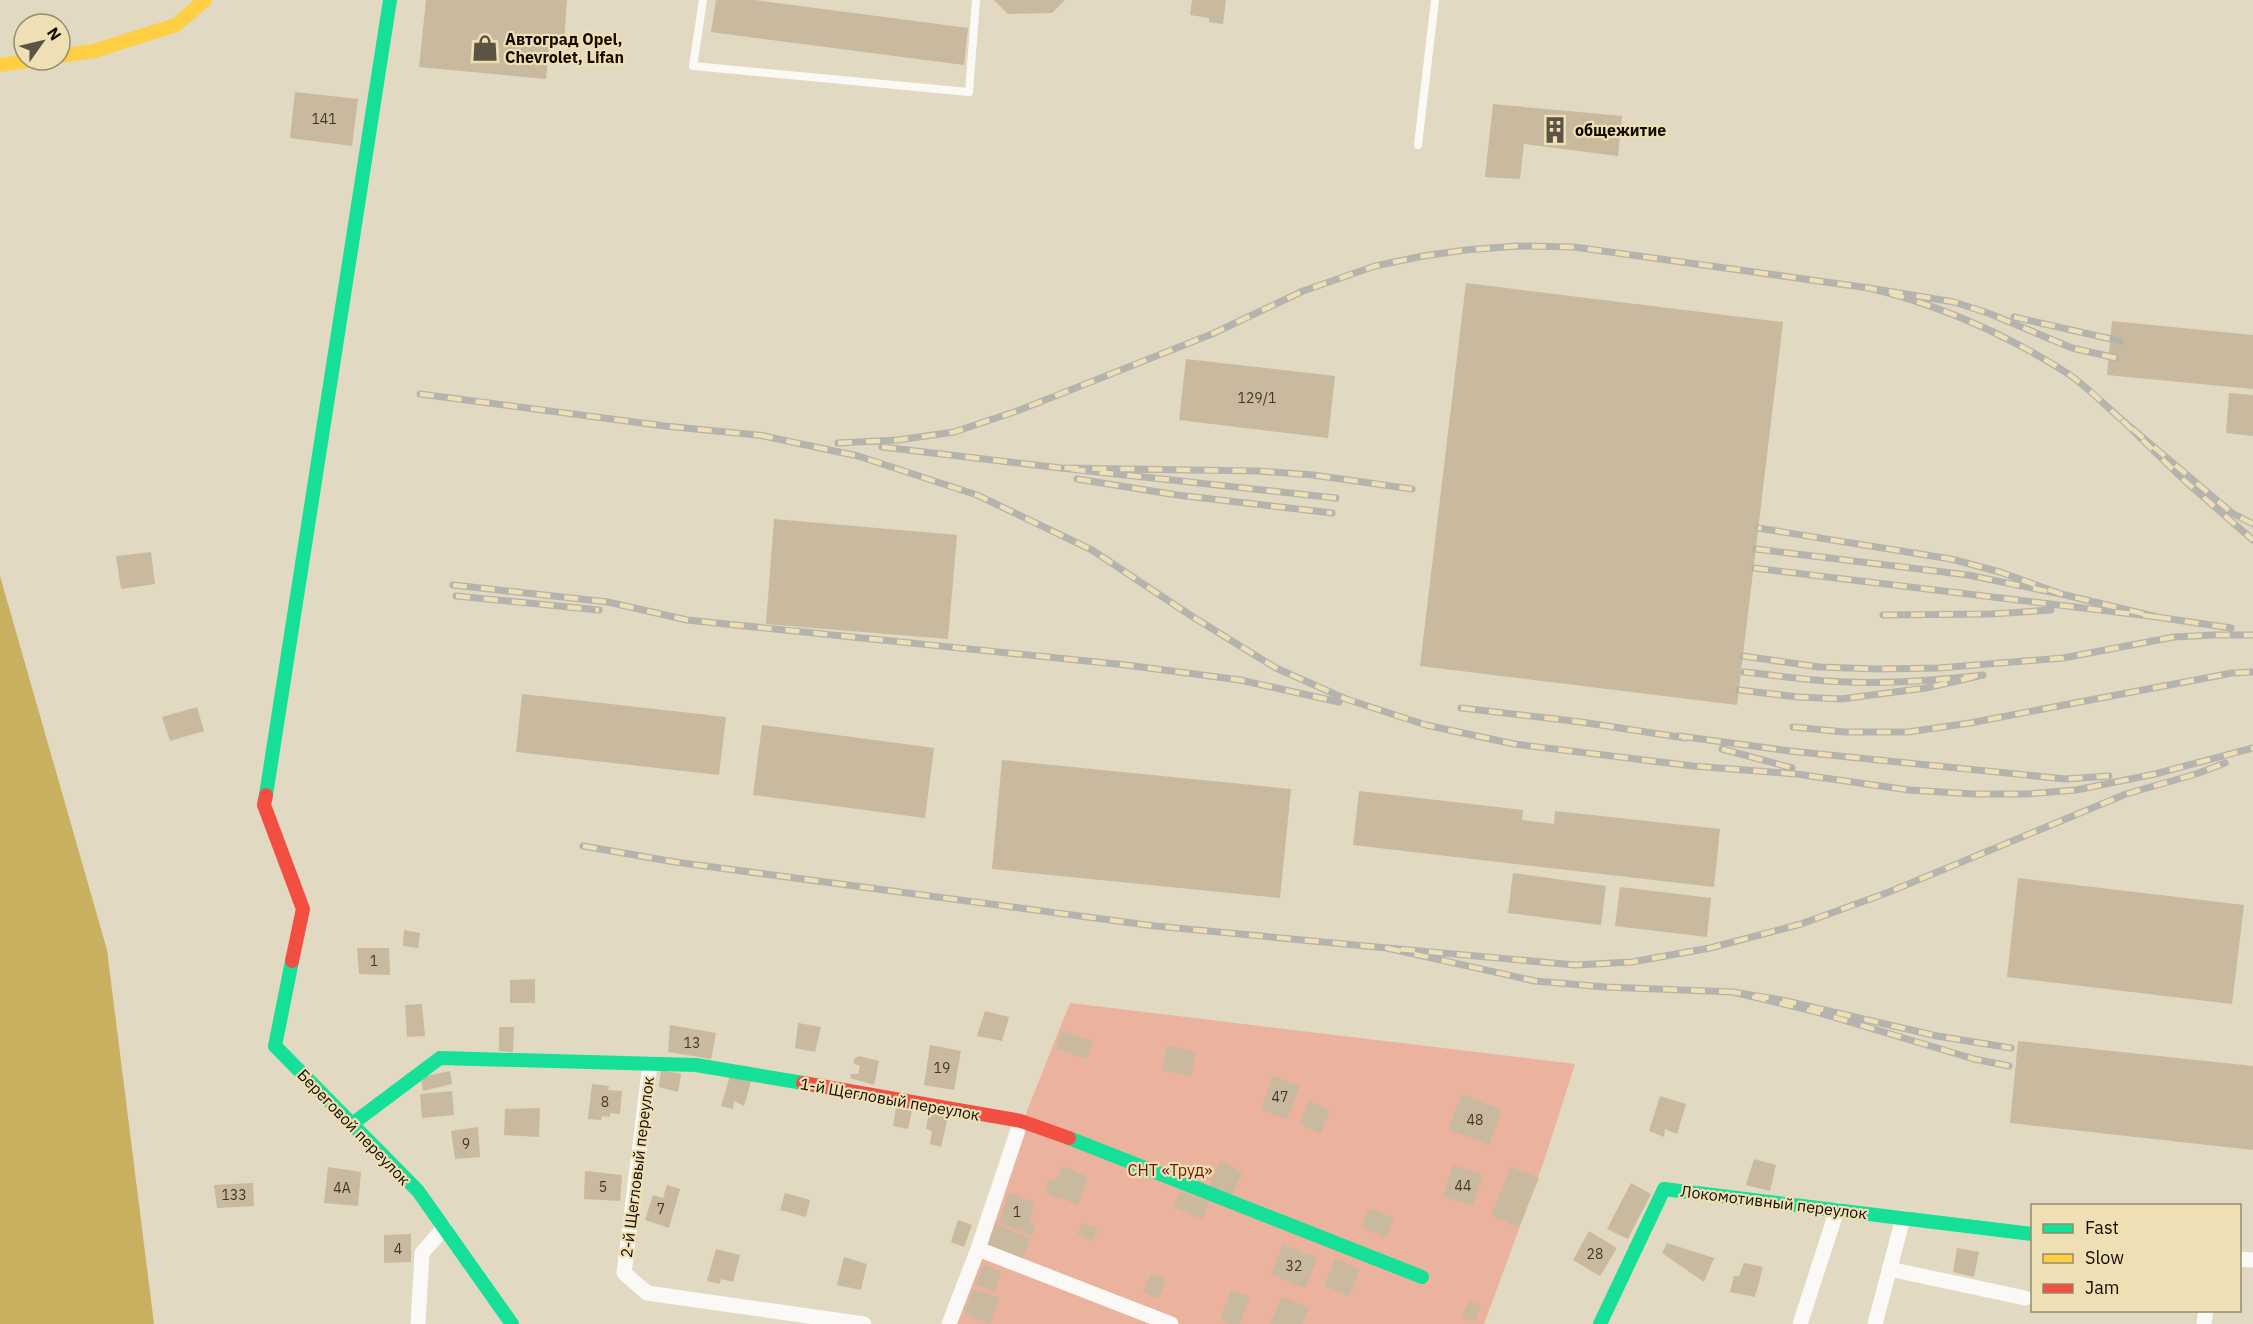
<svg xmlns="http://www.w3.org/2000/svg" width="2253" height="1324" viewBox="0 0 2253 1324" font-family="'IBM Plex Sans',sans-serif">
<rect width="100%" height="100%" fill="#e1d9c1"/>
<path fill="#ebb29e" d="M1070 1003 1575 1064 1544 1161 1484 1324H957L1025 1116Z"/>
<path fill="#c9b061" d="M0 576 107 950 154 1324H0Z"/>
<path fill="#c9b99e" d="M426 0H567L564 41 550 39 546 79 419 67Z
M716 0H755L968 28 964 65 711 32Z
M994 0H1065L1052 13 1008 14Z
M1192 0H1226L1223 24 1209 22V18L1190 15Z
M295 92 358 99 352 146 290 138Z
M1493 104 1622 116 1618 156 1524 144 1520 179 1485 177Z
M1466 283 1783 322 1737 705 1420 666Z
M2112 321 2253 335V389L2107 375Z
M1186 359 1335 376 1328 438 1179 420Z
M2229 393 2253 395V436L2226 433Z
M774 519 957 535 948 639 766 624Z
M151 552 155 584 121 589 116 556Z
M522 694 726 717 719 775 516 752Z
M197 707 204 731 170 741 162 717Z
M762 725 934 748 925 818 753 795Z
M1002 760 1291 789 1280 898 992 869Z
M1359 791 1523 810 1522 820 1554 824 1555 811 1720 829 1714 887 1353 845Z
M1513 873 1606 886 1601 925 1508 913Z
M2018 878 2244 905 2232 1004 2007 977Z
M1620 887 1711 898 1707 937 1615 926Z
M404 930 420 933 418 948 403 946Z
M357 948H389L390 975 359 974Z
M535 979V1003H510V980Z
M422 1004 425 1036 407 1037 405 1005Z
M985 1011 1009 1017 1002 1041 977 1036Z
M798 1023 821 1027 815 1052 795 1048Z
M670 1025 716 1033 711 1059 668 1052Z
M499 1027H514L513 1052 499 1051Z
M1062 1031 1093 1041 1087 1059 1056 1049Z
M2018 1041 2253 1066V1150L2010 1123Z
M930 1045 961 1051 954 1090 924 1085Z
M1167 1046 1196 1052 1191 1076 1162 1070Z
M859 1056 879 1061 874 1085 850 1078 851 1074H858L860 1066 853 1063 855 1058Z
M661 1070 681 1074 678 1092 659 1087Z
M450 1071 452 1084 423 1091 421 1077Z
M730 1076 751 1081 744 1106 734 1101 733 1109 721 1106Z
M1273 1076 1300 1086 1287 1119 1261 1109Z
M592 1084 609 1086 608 1090 622 1091 620 1114 610 1113V1117L602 1116 601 1120 588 1119Z
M452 1091 454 1115 422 1118 420 1094Z
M1462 1094 1502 1110 1489 1145 1448 1129Z
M1660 1096 1686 1104 1677 1134 1665 1129 1664 1137 1649 1131Z
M1309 1101 1330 1110 1321 1133 1300 1124Z
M540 1108 539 1137 504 1135 505 1109Z
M896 1108 912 1111 908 1129 893 1126Z
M929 1113 948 1117 941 1147 930 1144 932 1131 926 1129Z
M478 1127 480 1157 455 1159 451 1131Z
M1754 1159 1776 1165 1770 1191 1746 1185Z
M1220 1161 1242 1172 1231 1196 1209 1186Z
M1453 1165 1483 1175 1473 1206 1443 1196Z
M1062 1166 1088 1177 1078 1205 1044 1192 1050 1178 1056 1180Z
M328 1167 361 1172 358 1206 324 1203Z
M1511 1167 1539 1178 1519 1227 1491 1216Z
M585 1171 622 1175 620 1201 584 1199Z
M253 1183 254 1206 217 1208 214 1185Z
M1631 1183 1651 1194 1628 1239 1607 1229Z
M667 1185 680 1189 669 1228 645 1220 653 1195 663 1198Z
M1180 1191 1209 1202 1202 1219 1173 1207Z
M785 1193 810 1200 806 1217 780 1210Z
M1009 1193 1035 1203 1029 1221 1036 1224 1032 1235 999 1223Z
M1369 1208 1394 1218 1386 1237 1361 1227Z
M958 1220 972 1225 964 1247 951 1242Z
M1082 1223 1098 1229 1093 1241 1077 1234Z
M995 1224 1031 1238 1022 1260 987 1247Z
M1589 1231 1617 1248 1600 1276 1573 1260Z
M411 1234V1262L384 1263V1235Z
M1667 1243 1714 1258 1704 1282 1662 1253Z
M1283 1244 1318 1258 1305 1288 1271 1274Z
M1957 1248 1979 1252 1974 1277 1953 1272Z
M716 1249 740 1255 733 1282 721 1279 720 1284 707 1281Z
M844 1257 867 1264 861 1290 837 1285Z
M1335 1259 1360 1269 1349 1296 1324 1286Z
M1744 1263 1763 1267 1755 1297 1730 1292 1734 1276H1739Z
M983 1264 1001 1272 995 1291 976 1285Z
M1151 1273 1166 1279 1158 1299 1143 1292Z
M973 1289 999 1298 990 1324 964 1314Z
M1231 1290 1250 1297 1240 1324H1231L1220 1320Z
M1282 1297 1309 1308 1302 1324H1270Z
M1469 1301 1481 1305 1475 1322 1462 1317Z"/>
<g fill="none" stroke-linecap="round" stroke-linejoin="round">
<path stroke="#faf9f6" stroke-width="8" d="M703 0 693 66 969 92 976 0
M1418 145 1435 0"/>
<path stroke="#faf9f6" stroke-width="15" d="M650 1064 624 1273 647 1293 864 1324
M978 1249 1171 1324
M2240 1259 2253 1260
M1889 1269 2025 1298
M418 1324 422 1253 444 1228
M949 1324 978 1249 1021 1121
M1800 1324 1837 1210
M1875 1324 1903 1218
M2204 1324 2206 1310"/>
<path stroke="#16e098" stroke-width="14" d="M266 795 390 0
M292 961 275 1046 418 1191 512 1324
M352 1124 440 1058 696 1065 803 1083
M1069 1138 1422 1277
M1600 1324 1664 1189 2032 1234"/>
<path stroke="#ffcf43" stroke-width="14" d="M60 56 94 51 176 25 205 0
M0 65 34 60"/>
<path stroke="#f24e42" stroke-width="14" d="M266 795 264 805 303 909 292 961
M803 1083 1021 1121 1069 1138"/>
<defs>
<path id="rail" d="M2014 317 2120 341
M2116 358 2072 348 1988 313 1954 302 1869 288C1940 305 2008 335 2070 375 2088 388 2105 405 2122 420
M420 394 665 426 766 436
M759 435 858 456 977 495 1092 550 1193 617 1276 668 1346 699 1426 725 1514 744 1693 766 1796 774 1909 790 1974 794H2027L2076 790 2155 774 2253 748
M838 443 898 440 954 432 1017 411 1212 334 1303 291 1375 266 1423 256 1466 250 1518 246 1574 247 1869 288
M882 447 1061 468
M1077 479 1177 495 1332 513
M1336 498 1061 468 1259 471 1313 475 1412 489
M2253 524 2232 513 2122 420 2185 481 2253 540
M1756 549 1968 575 2061 594 2000 572 1951 559 1758 528
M1754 568 2157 617 2061 594
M453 585 608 602 687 620 1126 665 1240 680 1339 702
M456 596 599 610
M1883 615 1991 614 2051 610
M2157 617 2231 628
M1743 656 1819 667 1879 669 1939 668 2063 658 2174 637 2214 635H2253
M1739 690 1798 697 1841 699 1926 688 1983 675C1931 681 1879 685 1827 681 1799 679 1772 675 1744 672
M1461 708 1581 722 1685 738
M1793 727 1845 732H1908L1970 723 2232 673 2253 672
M1679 736 1790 751 2065 779 2109 776
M1722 749 1792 768
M583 846 675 862 1155 926 1387 948
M1733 992 1605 987 1535 981 1387 948 1575 965 1632 962 1710 948 1801 924 1889 892 2126 794 2196 774 2225 763
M2009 1066 1974 1059 1813 1011 1733 992 1782 1000 1937 1036 2011 1048"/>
</defs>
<use href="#rail" stroke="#b5b3ad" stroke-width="7"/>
<use href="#rail" stroke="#eedfb4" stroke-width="4.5" stroke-dasharray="14" stroke-linecap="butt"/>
</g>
<defs>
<symbol id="shop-bare" viewBox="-9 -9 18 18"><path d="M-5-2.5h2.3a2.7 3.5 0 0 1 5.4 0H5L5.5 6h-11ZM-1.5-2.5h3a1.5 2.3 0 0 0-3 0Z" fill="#5b5444" stroke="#eedfb4" stroke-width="2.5" paint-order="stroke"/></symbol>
<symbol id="building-bare" viewBox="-9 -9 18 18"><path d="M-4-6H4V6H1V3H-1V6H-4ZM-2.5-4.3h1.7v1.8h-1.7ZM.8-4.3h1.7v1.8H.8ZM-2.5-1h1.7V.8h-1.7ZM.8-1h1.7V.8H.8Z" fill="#5b5444" stroke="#eedfb4" stroke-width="2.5" paint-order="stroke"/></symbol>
</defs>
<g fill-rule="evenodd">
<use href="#shop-bare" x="466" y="29" width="38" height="38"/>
<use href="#building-bare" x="1536" y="111" width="38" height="38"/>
</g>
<g text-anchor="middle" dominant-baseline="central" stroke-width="4.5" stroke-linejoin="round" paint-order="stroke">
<g font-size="14" fill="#403828">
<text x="324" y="119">141</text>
<text x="1257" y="398">129/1</text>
<text x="374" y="961">1</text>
<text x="692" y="1043">13</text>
<text x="942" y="1068">19</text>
<text x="1280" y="1097">47</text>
<text x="605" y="1102">8</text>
<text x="1475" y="1120">48</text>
<text x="466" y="1144">9</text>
<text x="1463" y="1186">44</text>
<text x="603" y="1187">5</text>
<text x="342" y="1188">4А</text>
<text x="234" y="1195">133</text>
<text x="661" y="1209">7</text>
<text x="1017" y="1212">1</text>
<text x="398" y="1249">4</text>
<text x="1595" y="1254">28</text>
<text x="1294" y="1266">32</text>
</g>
<g font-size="16" font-weight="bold" fill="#130d01" stroke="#eedfb4" text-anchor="start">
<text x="505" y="39">Автоград Opel,<tspan x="505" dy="18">Chevrolet, Lifan</tspan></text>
<text x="1575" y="130">общежитие</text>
</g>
<g font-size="16" fill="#130d01" stroke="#eedfb4">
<text transform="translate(890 1099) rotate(10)">1-й Щегловый переулок</text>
<text transform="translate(354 1127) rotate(46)">Береговой переулок</text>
<text transform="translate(637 1167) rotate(-83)">2-й Щегловый переулок</text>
<text transform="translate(1774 1202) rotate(7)">Локомотивный переулок</text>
</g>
<g font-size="16" fill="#6f170b" stroke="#eedfb4">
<text x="1170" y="1170">СНТ «Труд»</text>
</g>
</g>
<rect x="2031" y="1204" width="210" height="108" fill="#eedfb4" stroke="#968b6c" stroke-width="1.5"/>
<rect x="2043" y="1224" width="30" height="9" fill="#16e098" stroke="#968b6c" stroke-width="1.5"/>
<text x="2085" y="1234" font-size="18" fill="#130d01">Fast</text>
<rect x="2043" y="1254" width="30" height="9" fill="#ffcf43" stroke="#968b6c" stroke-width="1.5"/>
<text x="2085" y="1264" font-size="18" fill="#130d01">Slow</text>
<rect x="2043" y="1284" width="30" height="9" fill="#f24e42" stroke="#968b6c" stroke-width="1.5"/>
<text x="2085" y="1294" font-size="18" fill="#130d01">Jam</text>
<g transform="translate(42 42) rotate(56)"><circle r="28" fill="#eedfb4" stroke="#968b6c" stroke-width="1.5"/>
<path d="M0-4.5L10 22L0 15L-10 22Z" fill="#5b5444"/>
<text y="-9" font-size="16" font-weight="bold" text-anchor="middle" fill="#130d01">N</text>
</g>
</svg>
